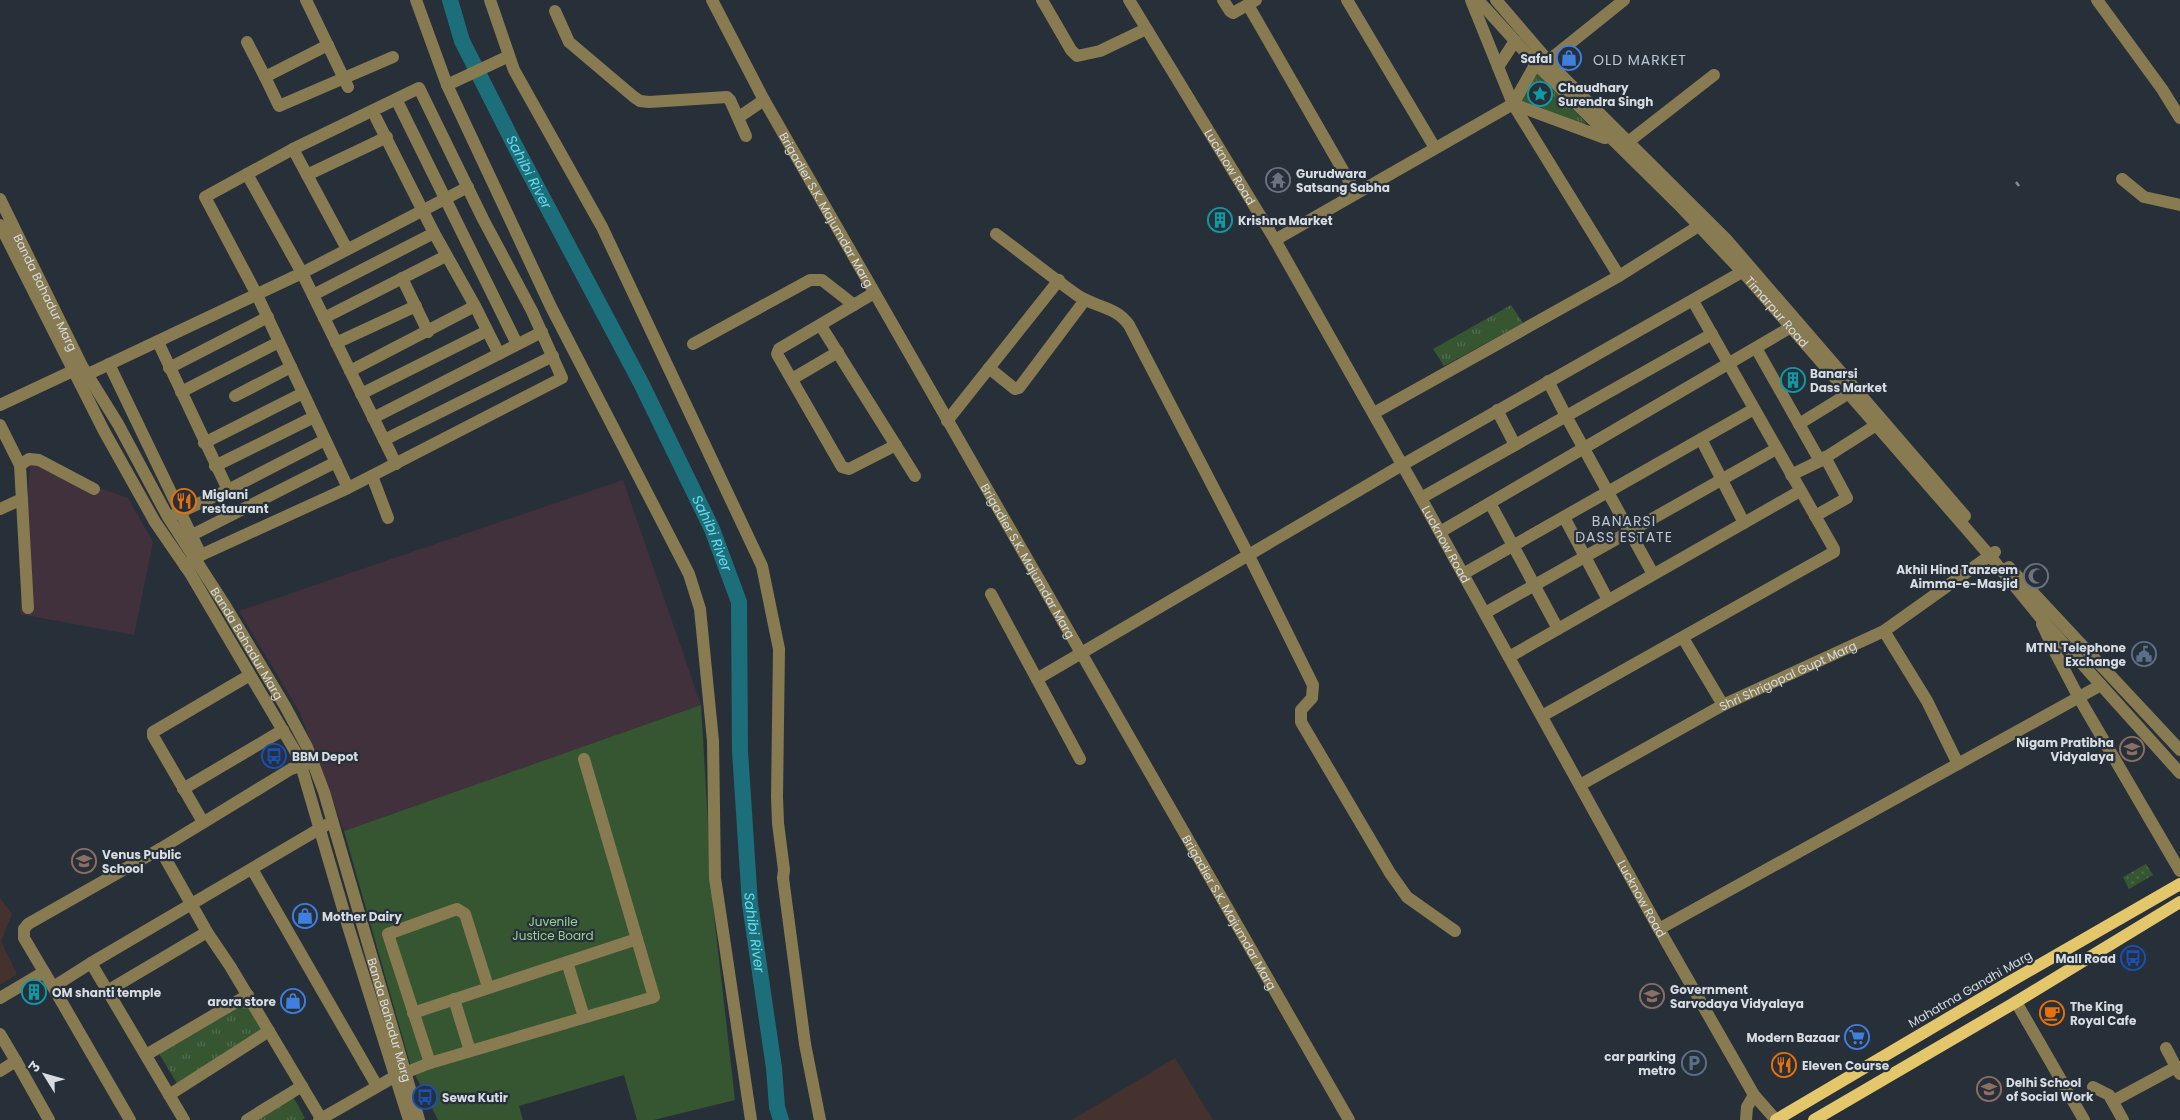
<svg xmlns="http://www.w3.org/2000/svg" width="2180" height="1120" viewBox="0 0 2180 1120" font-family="Poppins,'Noto Sans Devanagari',sans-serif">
<defs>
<pattern id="grass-dots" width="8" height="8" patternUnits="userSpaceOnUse" patternTransform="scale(1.25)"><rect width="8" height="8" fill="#365632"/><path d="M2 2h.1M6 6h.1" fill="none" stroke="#526e4f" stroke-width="1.8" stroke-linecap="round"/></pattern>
<pattern id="park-tufts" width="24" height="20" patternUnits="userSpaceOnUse" patternTransform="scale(1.25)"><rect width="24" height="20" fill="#365632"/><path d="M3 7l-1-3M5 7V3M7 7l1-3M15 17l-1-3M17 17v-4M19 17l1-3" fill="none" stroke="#526e4f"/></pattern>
</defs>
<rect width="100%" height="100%" fill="#273039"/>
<path fill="#45312e" d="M0 898 12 914 1 941 17 974 0 985Z
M1175 1058 1213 1120H1072Z"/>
<path fill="#41313c" d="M30 463 128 498 153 542 134 635 20 614Z
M623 480 701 705 344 831 300 713 239 611Z"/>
<path fill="url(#grass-dots)" d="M2146 864 2153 875 2129 889 2123 877Z"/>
<path fill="url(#park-tufts)" d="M1537 71 1586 123 1584 126 1520 102Z
M1511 305 1523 323 1444 366 1433 349Z
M248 995 267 1027 178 1085 155 1047Z
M291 1093 305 1118 302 1120H244Z"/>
<path fill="#365632" d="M701 705 713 906 735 1100 654 1120H637L624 1075 519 1106 523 1120H438L411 1067 344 831Z"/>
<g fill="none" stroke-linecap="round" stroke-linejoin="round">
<path stroke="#1c6f7a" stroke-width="16" id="s1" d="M450 0 462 41 513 142 641 383 712 529 739 602 740 751 750 904 774 1068 777 1107 781 1120"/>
<g stroke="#897b51" stroke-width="12">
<path d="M306 0 348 87"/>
<path d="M416 0 447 85 551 307 689 574 700 609 713 741 715 878 751 1120"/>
<path d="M490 0 514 70 602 227 762 566 779 649 777 797 778 823 784 870 783 878 805 1044 820 1120"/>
<path id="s2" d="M712 0 764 100 1349 1120"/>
<path d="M1042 0 1071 50 1077 56 1100 51 1146 29"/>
<path id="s3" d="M1129 0 1275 240 1421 498 1659 929 1754 1095 1776 1120"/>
<path d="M1223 0 1230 11 1233 13 1256 0"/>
<path d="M1347 0 1435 148"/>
<path d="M1471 0 1513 104 1619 276"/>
<path id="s4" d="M1478 0 1535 63 1679 205 1749 279 1990 556 2039 616 2180 773"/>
<path d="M1496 0 1556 70 1726 239 1965 516"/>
<path d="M2097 0 2162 89 2180 118"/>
<path d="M1248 5 1356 193"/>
<path d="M555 11 569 42 634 97 640 101 649 102 727 97 730 100 746 136"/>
<path d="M247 42 265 77 328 45"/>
<path d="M1548 61 1624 0"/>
<path d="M1498 67 1515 41"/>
<path d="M265 77 279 106 393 57"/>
<path d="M447 85 509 56"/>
<path d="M398 103 517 344"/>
<path d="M1513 104 1539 58"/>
<path d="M739 117 764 100"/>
<path d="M376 118 434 233 475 306 499 354"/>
<path d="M1628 142 1714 75"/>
<path d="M293 149 347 249"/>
<path d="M247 174 302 273 396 464"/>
<path d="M307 175 387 137"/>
<path d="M2122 179 2144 197 2180 205"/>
<path id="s5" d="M0 199 82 366 118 424 168 517 226 607 285 706 307 747 324 792 419 1120"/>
<path d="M0 225 104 431 155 522 190 573 295 751 301 765 348 926 409 1120"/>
<path d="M996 234C1023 254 1049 275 1077 295 1094 307 1116 306 1129 325L1249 556 1313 685 1312 698 1301 710V722L1390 873 1407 897 1455 931"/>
<path d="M1275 240 1513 104 1605 138"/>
<path d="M402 278 428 332"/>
<path d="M874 293 779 349 777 354 842 467 849 469 896 445"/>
<path d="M313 295 434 233"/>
<path d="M324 318 446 256"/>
<path d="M821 326 915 476"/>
<path d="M158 342 228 490"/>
<path d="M336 343 416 306"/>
<path d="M693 344 810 280H822L854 305"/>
<path d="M1756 348 1820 461"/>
<path d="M109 364 201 555"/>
<path d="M169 368 268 317"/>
<path d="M989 368 1015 389 1019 388 1085 300"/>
<path d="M350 371 475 306"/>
<path d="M82 377 302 273 468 187"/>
<path d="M792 379 838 352"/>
<path d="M1548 381 1566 416 1653 574"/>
<path d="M181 392 279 342"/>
<path d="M361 394 487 331"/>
<path d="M235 396 291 367"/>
<path d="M0 405 79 368"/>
<path d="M1497 410 1515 445"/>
<path d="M1374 413 1619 276 1705 222"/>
<path d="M373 418 542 332"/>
<path d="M947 421 1059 280"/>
<path d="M1799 424 1854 390"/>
<path d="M0 425 20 465 28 608"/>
<path d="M1701 439 1744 523"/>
<path d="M384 440 553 356"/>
<path d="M204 443 303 393"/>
<path d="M20 465 29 459 39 460 94 489"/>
<path d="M215 466 314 417"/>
<path d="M1791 475 1820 461 1881 422"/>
<path d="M372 476 388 518"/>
<path d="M1421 498 1712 334"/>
<path d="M1490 503 1558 629"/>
<path d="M0 509 22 499"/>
<path d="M174 515 228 490 325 440"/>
<path d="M1815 516 1847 498 1825 457"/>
<path d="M1564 517 1608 600"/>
<path d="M1440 532 1798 323"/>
<path d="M192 535 336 462"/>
<path d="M185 566 201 555 348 488 562 378 532 311 483 219 419 88 293 149 205 197 257 295 348 488"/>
<path d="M2009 567 2180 750"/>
<path d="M1463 574 1754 409"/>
<path d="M991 594 1080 759"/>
<path d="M1485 613 1776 449"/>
<path d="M2042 624 2056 654 2079 698 2180 871"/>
<path d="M1884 631 1927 701 1958 764"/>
<path d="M1683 638 1723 705"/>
<path d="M1509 657 1800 491"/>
<path d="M1037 679 1402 465 1749 268"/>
<path d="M1542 716 1834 552V549L1693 301"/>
<path id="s6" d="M1580 785 1723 705 1884 631 1995 552"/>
<path d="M183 789 283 730"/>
<path d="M203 822 153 736V732L250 675"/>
<path d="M160 849 207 932 230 966 322 1120"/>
<path d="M252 869 377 1086"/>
<path d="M1659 929 2101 685"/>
<path d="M567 962 584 1017"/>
<path d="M91 963 53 987 24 938V929L28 924 160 849 291 769 308 763"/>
<path d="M53 987 130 1120"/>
<path d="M109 990 207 932"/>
<path d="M0 998 44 972"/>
<path d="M454 999 470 1051"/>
<path d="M2016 1002 2084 1120"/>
<path d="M413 1013 637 939"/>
<path d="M0 1034 16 1061"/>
<path d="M2166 1048 2176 1067"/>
<path d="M146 1055 248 995"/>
<path d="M430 1063 388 934 457 909 465 914 488 987"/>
<path d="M0 1071 16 1061 49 1120"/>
<path d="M2093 1087 2109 1095 2123 1120"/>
<path d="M169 1095 269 1031"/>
<path d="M2113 1101 2176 1067 2180 1074"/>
<path d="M184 1120 91 963 326 825"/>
<path d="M247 1120 302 1086"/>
<path d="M319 1120 394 1077 430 1063 654 997 584 759"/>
<path d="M1746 1120 1747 1107 1754 1095"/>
</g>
<path stroke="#e5c76b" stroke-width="12" d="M1776 1120 2006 984 2180 884
M1814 1120 2016 1002 2180 902"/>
<path stroke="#838a92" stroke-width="2.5" stroke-dasharray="9 9" stroke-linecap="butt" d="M2016 182 2019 186"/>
</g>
<defs>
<symbol id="shop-ring" viewBox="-11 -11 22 22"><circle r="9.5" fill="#273039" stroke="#3f7fe0" stroke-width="1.5"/><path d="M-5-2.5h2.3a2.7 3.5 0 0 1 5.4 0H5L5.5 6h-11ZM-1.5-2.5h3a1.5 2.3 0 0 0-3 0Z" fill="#3f7fe0"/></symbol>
<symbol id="sight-ring" viewBox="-11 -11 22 22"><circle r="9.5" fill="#273039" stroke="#0f9aa8" stroke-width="1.5"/><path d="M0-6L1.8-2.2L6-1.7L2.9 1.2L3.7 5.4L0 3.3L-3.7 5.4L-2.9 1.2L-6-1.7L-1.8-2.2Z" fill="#0f9aa8"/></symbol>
<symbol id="temple-ring" viewBox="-11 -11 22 22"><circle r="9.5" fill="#273039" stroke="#6b7280" stroke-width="1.5"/><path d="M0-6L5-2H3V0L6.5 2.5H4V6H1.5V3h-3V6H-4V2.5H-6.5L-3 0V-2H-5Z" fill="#6b7280"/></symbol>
<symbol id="building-ring" viewBox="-11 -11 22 22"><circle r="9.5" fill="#273039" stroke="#0f9aa8" stroke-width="1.5"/><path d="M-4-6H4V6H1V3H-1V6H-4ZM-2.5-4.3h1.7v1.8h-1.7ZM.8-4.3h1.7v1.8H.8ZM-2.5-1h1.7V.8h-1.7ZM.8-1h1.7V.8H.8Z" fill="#0f9aa8"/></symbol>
<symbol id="restaurant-ring" viewBox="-11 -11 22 22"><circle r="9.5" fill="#273039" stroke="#e8710a" stroke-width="1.5"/><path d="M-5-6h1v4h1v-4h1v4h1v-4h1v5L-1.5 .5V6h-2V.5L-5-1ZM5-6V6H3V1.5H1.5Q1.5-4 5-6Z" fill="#e8710a"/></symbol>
<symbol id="mosque-ring" viewBox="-11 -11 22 22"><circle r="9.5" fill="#273039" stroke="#6b7280" stroke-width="1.5"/><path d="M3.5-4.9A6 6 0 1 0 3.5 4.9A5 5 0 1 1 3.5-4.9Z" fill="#6b7280"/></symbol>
<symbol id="civic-ring" viewBox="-11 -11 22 22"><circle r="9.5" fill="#273039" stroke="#5c6f8a" stroke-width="1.5"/><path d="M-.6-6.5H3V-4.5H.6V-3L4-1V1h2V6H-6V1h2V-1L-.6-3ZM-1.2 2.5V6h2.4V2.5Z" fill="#5c6f8a"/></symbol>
<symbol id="school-ring" viewBox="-11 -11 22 22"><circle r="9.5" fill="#273039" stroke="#8d6e63" stroke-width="1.5"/><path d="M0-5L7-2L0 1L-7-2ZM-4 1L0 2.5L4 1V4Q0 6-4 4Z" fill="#8d6e63"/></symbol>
<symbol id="bus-ring" viewBox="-11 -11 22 22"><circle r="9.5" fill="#273039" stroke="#1a4fb4" stroke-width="1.5"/><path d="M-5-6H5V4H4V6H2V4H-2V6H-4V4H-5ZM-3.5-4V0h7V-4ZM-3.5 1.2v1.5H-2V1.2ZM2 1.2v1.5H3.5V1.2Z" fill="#1a4fb4"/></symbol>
<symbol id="cafe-ring" viewBox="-11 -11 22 22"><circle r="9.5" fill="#273039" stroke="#e8710a" stroke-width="1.5"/><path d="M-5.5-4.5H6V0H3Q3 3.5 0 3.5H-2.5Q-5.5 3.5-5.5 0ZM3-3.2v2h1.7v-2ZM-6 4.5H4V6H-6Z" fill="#e8710a"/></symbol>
<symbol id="supermarket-ring" viewBox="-11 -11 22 22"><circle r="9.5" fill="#273039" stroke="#3f7fe0" stroke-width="1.5"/><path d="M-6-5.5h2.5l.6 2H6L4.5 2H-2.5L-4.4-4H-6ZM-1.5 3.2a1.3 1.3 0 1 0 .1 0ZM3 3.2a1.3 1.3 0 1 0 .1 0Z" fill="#3f7fe0"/></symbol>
<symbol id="parking-ring" viewBox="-11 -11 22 22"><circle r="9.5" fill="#273039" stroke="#5c6f8a" stroke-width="1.5"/><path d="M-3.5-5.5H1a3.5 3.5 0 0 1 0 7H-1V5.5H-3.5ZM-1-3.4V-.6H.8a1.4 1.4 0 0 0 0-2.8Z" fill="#5c6f8a"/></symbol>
<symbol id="university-ring" viewBox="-11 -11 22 22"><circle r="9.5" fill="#273039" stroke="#8d6e63" stroke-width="1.5"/><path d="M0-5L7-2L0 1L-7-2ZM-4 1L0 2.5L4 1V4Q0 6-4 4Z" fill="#8d6e63"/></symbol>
</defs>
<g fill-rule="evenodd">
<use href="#shop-ring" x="1555" y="44" width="28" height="28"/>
<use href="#sight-ring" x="1526" y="80" width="28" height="28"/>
<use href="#temple-ring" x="1264" y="166" width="28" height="28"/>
<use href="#building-ring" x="1206" y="206" width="28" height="28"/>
<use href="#building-ring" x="1779" y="366" width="28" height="28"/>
<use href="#restaurant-ring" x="170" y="487" width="28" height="28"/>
<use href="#mosque-ring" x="2022" y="562" width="28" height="28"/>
<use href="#civic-ring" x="2130" y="640" width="28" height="28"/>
<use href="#school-ring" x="2118" y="735" width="28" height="28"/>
<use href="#bus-ring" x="260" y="742" width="28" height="28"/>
<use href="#school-ring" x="70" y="847" width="28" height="28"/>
<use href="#shop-ring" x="291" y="902" width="28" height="28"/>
<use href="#bus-ring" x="2119" y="944" width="28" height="28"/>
<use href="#building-ring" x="20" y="978" width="28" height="28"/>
<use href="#school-ring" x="1638" y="982" width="28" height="28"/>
<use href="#shop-ring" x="279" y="987" width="28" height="28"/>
<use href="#cafe-ring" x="2038" y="999" width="28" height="28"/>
<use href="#supermarket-ring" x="1843" y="1023" width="28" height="28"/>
<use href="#parking-ring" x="1680" y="1049" width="28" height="28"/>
<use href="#restaurant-ring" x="1770" y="1051" width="28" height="28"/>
<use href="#university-ring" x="1975" y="1075" width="28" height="28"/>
<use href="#bus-ring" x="411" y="1083" width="28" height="28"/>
</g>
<g text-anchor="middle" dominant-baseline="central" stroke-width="4.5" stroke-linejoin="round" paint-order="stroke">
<g font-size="12" font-weight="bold" fill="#d6dce2" stroke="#273039" text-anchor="start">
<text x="1552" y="58" text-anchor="end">Safal</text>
<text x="1558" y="87">Chaudhary<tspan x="1558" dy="14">Surendra Singh</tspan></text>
<text x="1296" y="173">Gurudwara<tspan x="1296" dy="14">Satsang Sabha</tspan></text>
<text x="1238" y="220">Krishna Market</text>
<text x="1810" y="373">Banarsi<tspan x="1810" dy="14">Dass Market</tspan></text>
<text x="202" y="494">Miglani<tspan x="202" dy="14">restaurant</tspan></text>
<text x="2018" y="569" text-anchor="end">Akhil Hind Tanzeem<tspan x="2018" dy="14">Aimma-e-Masjid</tspan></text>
<text x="2126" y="647" text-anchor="end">MTNL Telephone<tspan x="2126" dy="14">Exchange</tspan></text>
<text x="2114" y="742" text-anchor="end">Nigam Pratibha<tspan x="2114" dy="14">Vidyalaya</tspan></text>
<text x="292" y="756">BBM Depot</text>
<text x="102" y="854">Venus Public<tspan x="102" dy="14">School</tspan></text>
<text x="322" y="916">Mother Dairy</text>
<text x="2116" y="958" text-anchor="end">Mall Road</text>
<text x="1670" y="989">Government<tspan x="1670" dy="14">Sarvodaya Vidyalaya</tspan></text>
<text x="52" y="992">OM shanti temple</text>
<text x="276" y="1001" text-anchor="end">arora store</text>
<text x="2070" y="1006">The King<tspan x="2070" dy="14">Royal Cafe</tspan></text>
<text x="1840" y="1037" text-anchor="end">Modern Bazaar</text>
<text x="1676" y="1056" text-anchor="end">car parking<tspan x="1676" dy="14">metro</tspan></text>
<text x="1802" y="1065">Eleven Course</text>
<text x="2006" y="1082">Delhi School<tspan x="2006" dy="14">of Social Work</tspan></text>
<text x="442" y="1097">Sewa Kutir</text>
</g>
<g font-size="12" fill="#d6dce2" stroke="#273039">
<text stroke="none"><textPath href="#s3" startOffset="195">Lucknow Road</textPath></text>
<text stroke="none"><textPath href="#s2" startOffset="239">Brigadier S.K. Majumdar Marg</textPath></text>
<text stroke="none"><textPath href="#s5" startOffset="104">Banda Bahadur Marg</textPath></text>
<text stroke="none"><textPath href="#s4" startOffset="432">Timarpur Road</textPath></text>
<text stroke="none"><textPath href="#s3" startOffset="630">Lucknow Road</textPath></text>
<text stroke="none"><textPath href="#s2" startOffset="644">Brigadier S.K. Majumdar Marg</textPath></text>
<text stroke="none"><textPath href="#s5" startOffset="509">Banda Bahadur Marg</textPath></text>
<text stroke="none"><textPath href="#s6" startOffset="235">Shri Shrigopal Gupt Marg</textPath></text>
<text stroke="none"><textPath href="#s3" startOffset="1035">Lucknow Road</textPath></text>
<text stroke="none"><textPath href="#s2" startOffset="1049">Brigadier S.K. Majumdar Marg</textPath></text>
<text transform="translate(1970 989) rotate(-30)">Mahatma Gandhi Marg</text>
<text stroke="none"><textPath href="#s5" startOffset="914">Banda Bahadur Marg</textPath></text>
</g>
<g font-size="12" fill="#98d190" stroke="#273039">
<text x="553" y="921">Juvenile<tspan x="553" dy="14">Justice Board</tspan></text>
</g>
<g font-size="14" letter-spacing="1" fill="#bdc7d3" stroke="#273039">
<text x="1640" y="60">OLD MARKET</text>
<text x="1624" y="521">BANARSI<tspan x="1624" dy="16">DASS ESTATE</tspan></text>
</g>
<g font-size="14" font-style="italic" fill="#67dbec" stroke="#273039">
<text stroke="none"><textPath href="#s1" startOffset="190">Sahibi River</textPath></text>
<text stroke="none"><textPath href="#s1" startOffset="595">Sahibi River</textPath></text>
<text stroke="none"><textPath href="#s1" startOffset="1000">Sahibi River</textPath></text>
</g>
</g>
<g transform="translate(45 1075) rotate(307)" stroke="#273039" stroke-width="4" paint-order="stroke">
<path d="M0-4L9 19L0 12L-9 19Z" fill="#d6dce2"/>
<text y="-8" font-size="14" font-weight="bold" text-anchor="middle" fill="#d6dce2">उ</text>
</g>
</svg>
